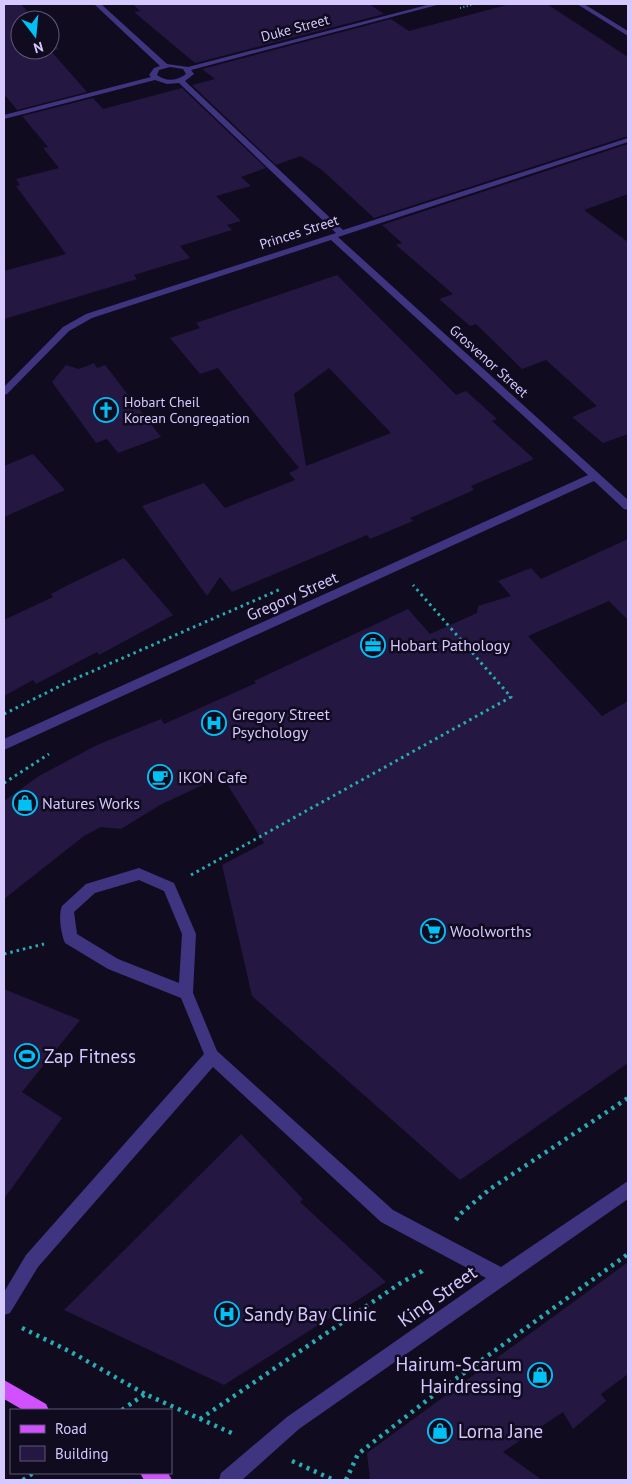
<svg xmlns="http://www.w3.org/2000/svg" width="632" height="1484" viewBox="0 0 632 1484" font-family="'PT Sans',sans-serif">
<rect width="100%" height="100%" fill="#110b1f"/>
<path fill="#241741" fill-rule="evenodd" d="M4 4H21L34 20H20V50H50V39L59 49 51 51 87 92 17 110 4 94Z
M133 4H369L384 14 195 63 134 12 140 11Z
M510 4H547L628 57V136L374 218 322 170 301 156 276 165 192 85 215 79 202 69 391 19 409 31Z
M182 88 266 168 241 177 251 186 216 196 241 221 227 225 232 230 180 246 190 258 134 275 137 279 4 319V271L66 254 16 186 20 185 16 179 59 168 43 148 48 147 22 116 93 98 103 109Z
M628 144V194L584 210 628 242V434L603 443 572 417 597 406 546 360 522 369 476 324 470 326 439 299 453 294 396 245 402 243 382 225Z
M337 275 456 395 466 391 497 419 492 421 534 459 471 486 474 490 410 518 413 521 370 539 367 535 232 592 220 577 207 596 142 506 204 483 225 508 295 480 289 473 299 468 218 368 200 374 170 338 200 328 196 323ZM329 368 391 433 306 466 294 394Z
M94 363 97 368 105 365 161 437 118 453 107 439 96 443 52 382 66 365 79 369Z
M33 454 65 490 4 517V466Z
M628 539V620L609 601 528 636 602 716 628 701V1063L460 1180 252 996 222 865 264 843 222 776 160 805 121 829 101 827 84 836 4 899V801L39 776 97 745 161 719 164 724 256 683 254 681 408 609 430 634 477 613 478 606 511 596 498 581 531 568 541 579Z
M124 558 173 615 99 655 97 652 36 684 33 680 4 696V620L53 597 51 594 66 586Z
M4 989 80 1020 22 1092 62 1118 4 1199Z
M241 1134 303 1199 300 1202 386 1282 224 1385 64 1310Z
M628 1262V1374L601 1394 606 1401 573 1429 563 1412 503 1452 542 1480H370L367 1453Z"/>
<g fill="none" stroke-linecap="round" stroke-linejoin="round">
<path stroke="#28adb4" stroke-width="2" stroke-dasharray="1 2.5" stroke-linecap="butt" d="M460 8 475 4"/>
<path stroke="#28adb4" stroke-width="3" stroke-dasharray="2.5 4" stroke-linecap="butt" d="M4 714 70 681 281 589
M4 783 49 754
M191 875 511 697 413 585
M4 954 44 944"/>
<path stroke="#28adb4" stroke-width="4.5" stroke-dasharray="3 5" stroke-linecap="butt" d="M456 1220 459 1215 490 1189 628 1098
M22 1328 71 1352 145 1394
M122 1410 145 1394 236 1435
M200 1419 399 1284 422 1271 425 1267
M292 1461 334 1480
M23 1480 33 1473
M346 1480 358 1454 435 1394 628 1254"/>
<path fill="#3f3480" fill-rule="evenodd" d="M94 4H101L167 64 188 67 431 4H441L191 70 194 74 185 81 343 230 628 138V142L338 237 628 500V510L624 509 594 481 4 750V739L588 475 331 240 92 318 69 331 7 394 4 395V387L63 327 86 314 336 233 179 83 167 84 155 80 4 119V115L151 77 149 75 154 68 160 66ZM170 67 183 69 186 74C177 81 166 82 157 75L159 70Z
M577 4H584L628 31V36Z
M139 868 174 883 196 934 193 993 217 1051 393 1210 501 1267 628 1181V1199L299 1429 242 1480H219L221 1473 287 1417 486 1278 381 1222 213 1067 38 1267 10 1313 4 1315V1292L26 1255 204 1054 181 998 108 969 65 943C61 934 58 915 62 906L86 884ZM139 880 164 891 182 934 179 983 118 959 77 934 74 912 95 893Z"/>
<path fill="#d150ff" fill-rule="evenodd" d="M4 1380 46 1404 49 1410H23L4 1399Z
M140 1473H168L172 1480H144Z"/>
</g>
<defs>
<symbol id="church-ring" viewBox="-11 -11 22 22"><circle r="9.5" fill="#110b1f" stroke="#00c1f4" stroke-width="1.5"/><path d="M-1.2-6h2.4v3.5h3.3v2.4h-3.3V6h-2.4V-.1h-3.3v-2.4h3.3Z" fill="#00c1f4"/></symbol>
<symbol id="office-ring" viewBox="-11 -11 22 22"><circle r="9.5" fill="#110b1f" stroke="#00c1f4" stroke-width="1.5"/><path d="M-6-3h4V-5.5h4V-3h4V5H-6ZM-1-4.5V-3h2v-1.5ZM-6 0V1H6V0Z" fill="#00c1f4"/></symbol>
<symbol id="hospital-ring" viewBox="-11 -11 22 22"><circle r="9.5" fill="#110b1f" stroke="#00c1f4" stroke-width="1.5"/><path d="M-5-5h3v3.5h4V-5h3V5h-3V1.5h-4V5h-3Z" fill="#00c1f4"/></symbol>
<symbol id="cafe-ring" viewBox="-11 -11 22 22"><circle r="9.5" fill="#110b1f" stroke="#00c1f4" stroke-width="1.5"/><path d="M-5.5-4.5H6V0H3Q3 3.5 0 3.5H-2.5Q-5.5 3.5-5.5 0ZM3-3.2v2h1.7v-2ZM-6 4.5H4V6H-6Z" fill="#00c1f4"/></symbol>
<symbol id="shop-ring" viewBox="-11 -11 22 22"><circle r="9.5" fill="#110b1f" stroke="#00c1f4" stroke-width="1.5"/><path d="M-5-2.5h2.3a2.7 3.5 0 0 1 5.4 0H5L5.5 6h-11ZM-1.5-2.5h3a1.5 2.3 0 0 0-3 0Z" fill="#00c1f4"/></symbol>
<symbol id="supermarket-ring" viewBox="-11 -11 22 22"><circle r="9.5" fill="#110b1f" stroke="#00c1f4" stroke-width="1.5"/><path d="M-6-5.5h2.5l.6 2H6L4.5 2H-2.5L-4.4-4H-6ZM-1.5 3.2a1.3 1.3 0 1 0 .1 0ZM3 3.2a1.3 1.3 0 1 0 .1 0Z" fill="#00c1f4"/></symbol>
<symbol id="stadium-ring" viewBox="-11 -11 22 22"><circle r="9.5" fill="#110b1f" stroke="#00c1f4" stroke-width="1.5"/><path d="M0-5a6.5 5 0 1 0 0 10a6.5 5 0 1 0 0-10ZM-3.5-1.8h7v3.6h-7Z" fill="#00c1f4"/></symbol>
</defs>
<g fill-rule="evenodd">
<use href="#church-ring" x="92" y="396" width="28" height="28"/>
<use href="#office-ring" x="359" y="631" width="28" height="28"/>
<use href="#hospital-ring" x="200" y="709" width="28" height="28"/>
<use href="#cafe-ring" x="146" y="763" width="28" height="28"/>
<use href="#shop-ring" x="11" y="789" width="28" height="28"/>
<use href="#supermarket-ring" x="419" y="917" width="28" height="28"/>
<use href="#stadium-ring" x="13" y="1042" width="28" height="28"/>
<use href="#hospital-ring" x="213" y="1300" width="28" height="28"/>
<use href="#shop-ring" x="526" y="1361" width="28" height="28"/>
<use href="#shop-ring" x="426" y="1417" width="28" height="28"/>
</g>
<g text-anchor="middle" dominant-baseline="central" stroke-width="5" stroke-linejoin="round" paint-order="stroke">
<g font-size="14" fill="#d5c9ff" stroke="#110b1f">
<text transform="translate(295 28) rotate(-15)">Duke Street</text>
<text transform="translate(299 232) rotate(-18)">Princes Street</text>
<text transform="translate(489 361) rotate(42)">Grosvenor Street</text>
</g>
<g font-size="14" fill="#d5c9ff" stroke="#110b1f" text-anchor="start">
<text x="124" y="402">Hobart Cheil<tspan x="124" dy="16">Korean Congregation</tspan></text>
</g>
<g font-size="16" fill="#d5c9ff" stroke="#110b1f">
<text transform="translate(292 596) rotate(-24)">Gregory Street</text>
</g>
<g font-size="16" fill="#d5c9ff" stroke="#110b1f" text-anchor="start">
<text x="390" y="645">Hobart Pathology</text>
<text x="232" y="714">Gregory Street<tspan x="232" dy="18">Psychology</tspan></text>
<text x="178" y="777">IKON Cafe</text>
<text x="42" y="803">Natures Works</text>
<text x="450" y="931">Woolworths</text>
</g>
<g font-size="19" fill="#d5c9ff" stroke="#110b1f" text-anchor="start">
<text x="44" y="1056">Zap Fitness</text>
<text x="244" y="1314">Sandy Bay Clinic</text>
<text x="522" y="1364" text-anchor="end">Hairum-Scarum<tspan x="522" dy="22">Hairdressing</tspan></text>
<text x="458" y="1431">Lorna Jane</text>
</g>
<g font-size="19" fill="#d5c9ff" stroke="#110b1f">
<text transform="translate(437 1296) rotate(-35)">King Street</text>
</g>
</g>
<rect width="632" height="1484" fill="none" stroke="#d5c9ff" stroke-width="10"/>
<rect x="10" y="1409" width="162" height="65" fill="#110b1f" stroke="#5f5779"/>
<rect x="20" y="1425" width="25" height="8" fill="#d150ff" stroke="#5f5779"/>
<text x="55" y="1434" font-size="15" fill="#d5c9ff">Road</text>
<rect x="20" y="1446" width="25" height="15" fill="#241741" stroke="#5f5779"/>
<text x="55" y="1459" font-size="15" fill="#d5c9ff">Building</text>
<g transform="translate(35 35) rotate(164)"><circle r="24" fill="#110b1f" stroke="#5f5779"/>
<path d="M0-4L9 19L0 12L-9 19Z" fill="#00c1f4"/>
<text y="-8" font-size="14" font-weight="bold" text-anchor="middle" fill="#d5c9ff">N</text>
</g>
</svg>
